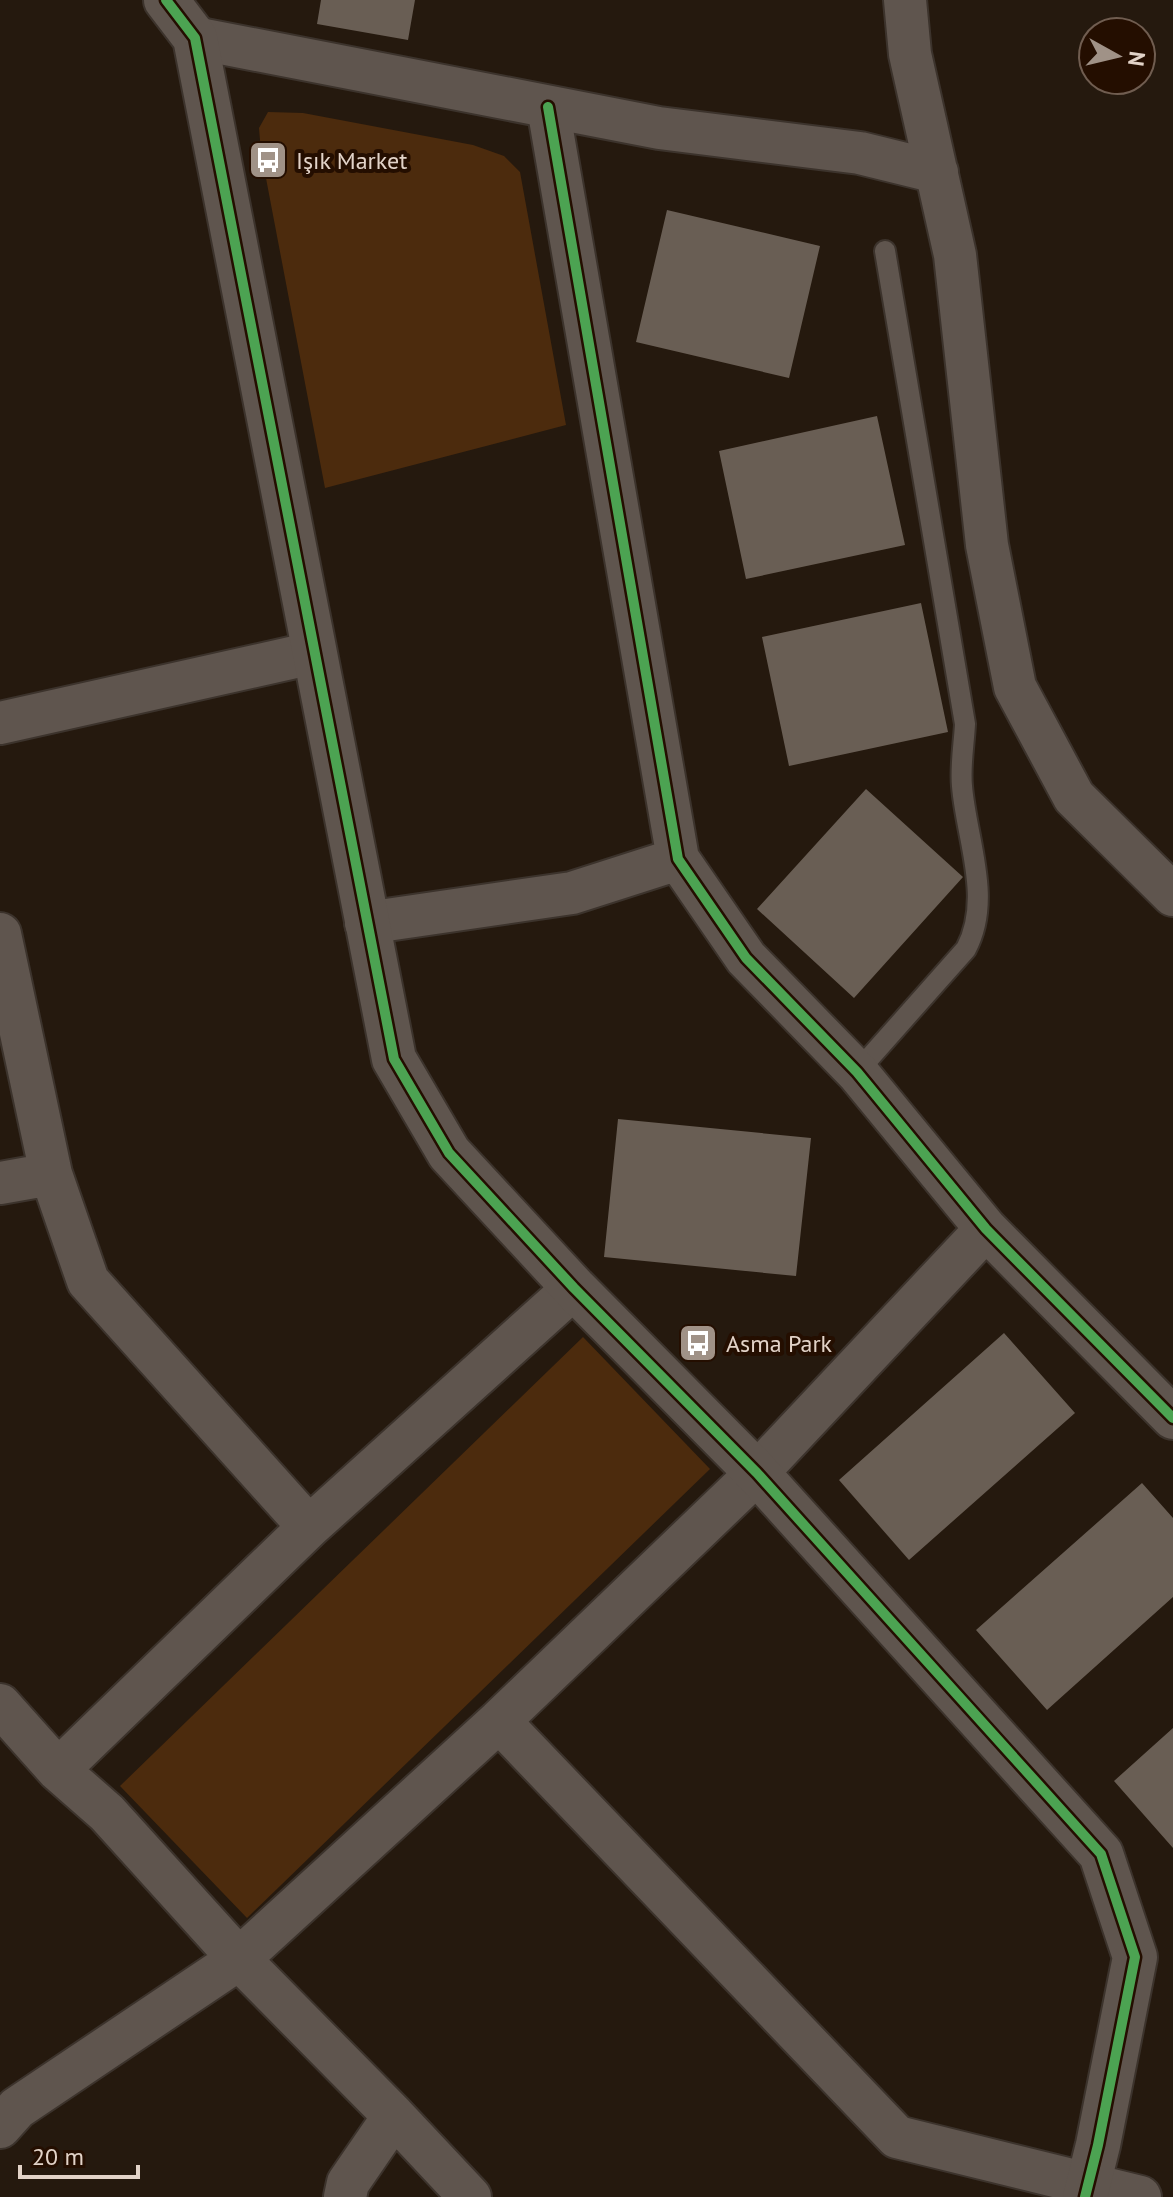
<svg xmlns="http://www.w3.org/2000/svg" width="1173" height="2197" viewBox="0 0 1173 2197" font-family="'PT Sans',sans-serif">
<rect width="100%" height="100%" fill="#25190e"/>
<path fill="#4c2b0d" d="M268 112 303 113 473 145 504 156 520 172 566 425 325 488 261 152 259 128Z
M583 1337 710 1469 247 1918 120 1786Z"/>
<path fill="#695e54" d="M321 0H415L408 40 317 24Z
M667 210 820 246 789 378 636 342Z
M877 416 905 545 746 579 719 451Z
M921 603 948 732 789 766 762 637Z
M866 789 963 877 854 998 757 909Z
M618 1119 811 1138 796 1276 604 1257Z
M1004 1333 1075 1413 909 1560 839 1480Z
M1142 1483 1173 1518V1597L1047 1710 976 1630Z
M1173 1728V1848L1114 1781Z"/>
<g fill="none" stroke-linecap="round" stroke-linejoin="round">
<defs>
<path id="lane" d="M857 1072 966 949C993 899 966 838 962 786 960 766 964 744 965 724L885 251"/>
<path id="street" d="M905 0 910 54 955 255 987 545 1015 687 1074 797 1173 895
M195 38 659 128 860 153 937 172
M548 107 678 859 746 958 857 1072 986 1229 1173 1418
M0 723 313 653
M366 923 572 893 678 859
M0 934 51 1174 88 1281 309 1527
M0 1183 51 1174
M0 1705 58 1770 107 1813 239 1959 394 2116 470 2197
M499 1721 897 2137 1140 2197
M58 1770 309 1527 574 1288
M0 2127 17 2108 239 1959 499 1721 757 1473 986 1229
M345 2197 348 2183 394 2116"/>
<path id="secondary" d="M166 0 195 38 394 1059 449 1153 574 1288 757 1473 1101 1854 1135 1957 1098 2145 1085 2197"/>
</defs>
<use href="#lane" stroke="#3c332c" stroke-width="24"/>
<use href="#street" stroke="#3c332c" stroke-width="46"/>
<use href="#secondary" stroke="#3c332c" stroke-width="48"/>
<use href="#lane" stroke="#5f554e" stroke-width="20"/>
<use href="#street" stroke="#5f554e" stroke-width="42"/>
<use href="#secondary" stroke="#5f554e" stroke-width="44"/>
<defs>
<path id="cycleway" d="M166 0 195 38 394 1059 449 1153 574 1288 757 1473 1101 1854 1135 1957 1098 2145 1085 2197
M548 107 678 859 746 958 857 1072 986 1229 1173 1418"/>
</defs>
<use href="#cycleway" stroke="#240e00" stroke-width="15"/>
<use href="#cycleway" stroke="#4ca352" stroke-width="10"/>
</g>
<defs>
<symbol id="bus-square" viewBox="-11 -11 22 22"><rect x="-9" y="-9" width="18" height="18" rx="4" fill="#a09287" stroke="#240e00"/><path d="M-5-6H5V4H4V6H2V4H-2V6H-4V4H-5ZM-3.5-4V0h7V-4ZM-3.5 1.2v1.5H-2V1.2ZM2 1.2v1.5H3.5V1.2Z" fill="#fff"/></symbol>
</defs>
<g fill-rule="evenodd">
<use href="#bus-square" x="246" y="138" width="44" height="44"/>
<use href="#bus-square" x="676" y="1321" width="44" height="44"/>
</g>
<g text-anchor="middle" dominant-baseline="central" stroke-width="8" stroke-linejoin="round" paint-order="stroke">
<g font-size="24" fill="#e2d3c8" stroke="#240e00" text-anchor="start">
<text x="296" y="160">Işık Market</text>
<text x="726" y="1343">Asma Park</text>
</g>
</g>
<g transform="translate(1117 56) rotate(98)"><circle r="38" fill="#240e00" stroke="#705d50" stroke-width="2"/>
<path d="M0-6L14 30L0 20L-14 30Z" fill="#a09287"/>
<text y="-12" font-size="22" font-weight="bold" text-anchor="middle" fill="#e2d3c8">N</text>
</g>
<path d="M20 2165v12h118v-12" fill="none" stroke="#e2d3c8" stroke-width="4"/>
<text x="32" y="2165" font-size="24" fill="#e2d3c8" stroke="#240e00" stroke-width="6" paint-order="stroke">20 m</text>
</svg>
